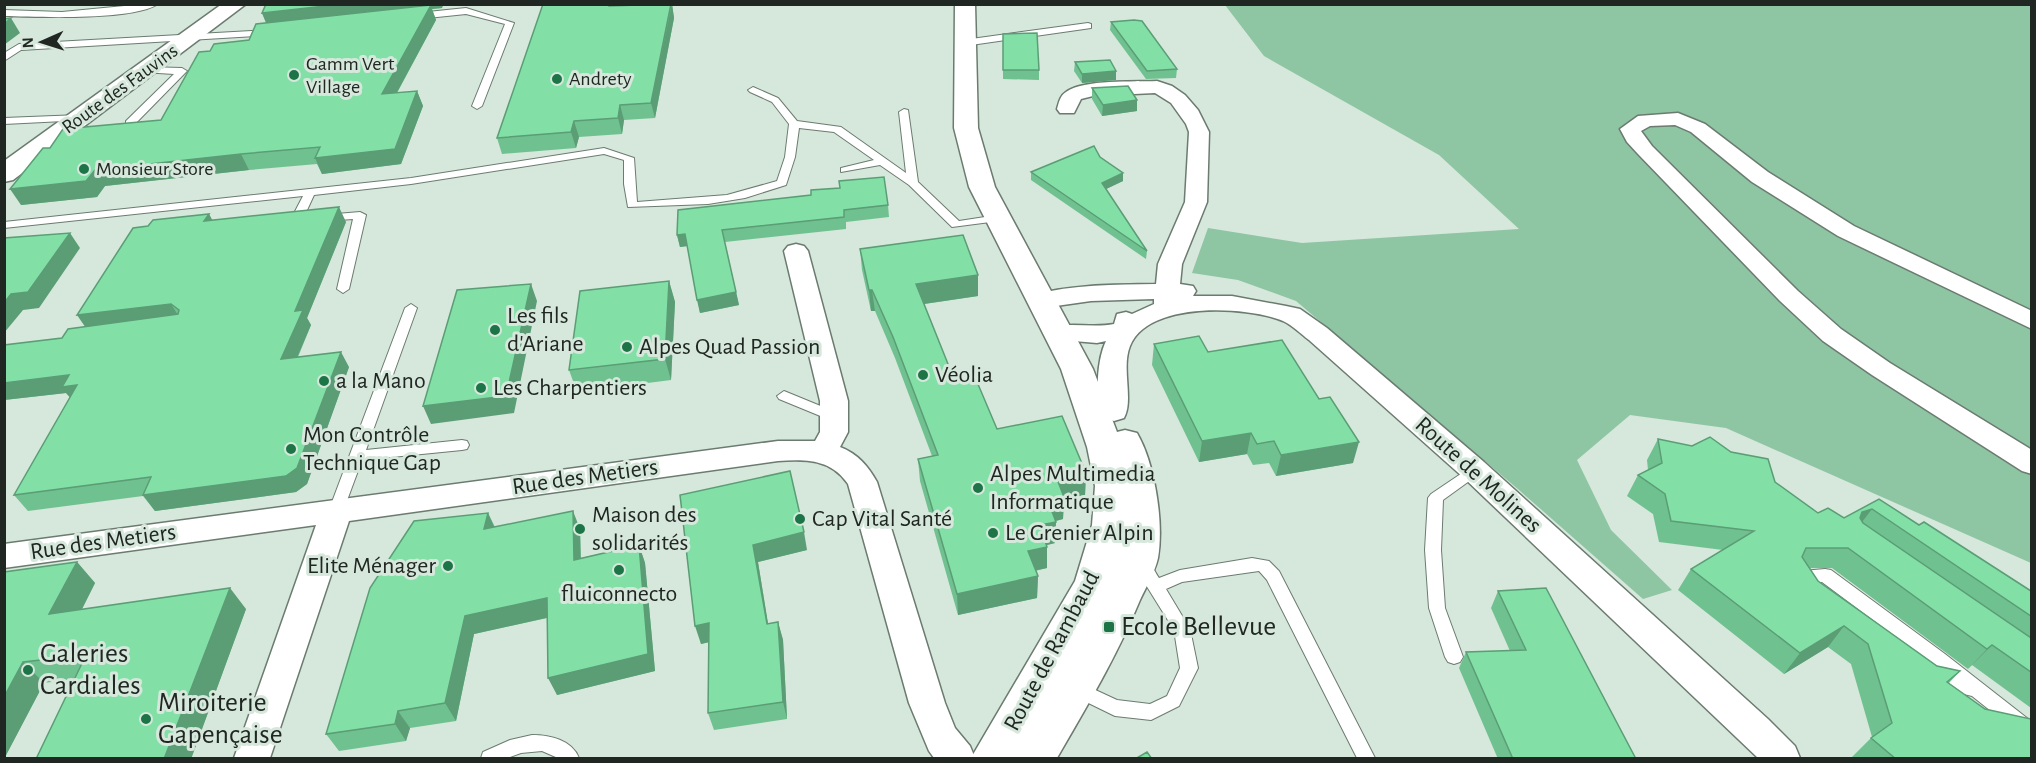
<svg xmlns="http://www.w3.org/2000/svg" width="2036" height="763" viewBox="0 0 2036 763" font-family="'Alegreya Sans',sans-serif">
<rect width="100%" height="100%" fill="#d6e7db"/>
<path fill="#8ec5a2" d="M1225 5H2031V563L1726 428 1630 415 1577 460 1611 530 1672 590 1643 599 1519 490 1296 301 1238 280 1192 273 1208 228 1302 243 1519 229 1439 155 1264 56Z"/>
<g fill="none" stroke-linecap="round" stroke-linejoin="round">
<defs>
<path id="service" d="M145 4H158C133 21 37 17 4 16V10L62 12Z
M466 8 514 23 482 106 477 109 472 106 505 24 466 14 418 19 414 16 418 13Z
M1088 23 1091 24V28L964 46 959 43 964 40Z
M268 30 271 31V35L21 50 4 61V53L19 44Z
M145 67 182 68 187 71 134 125H126V121L174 74 142 72V68Z
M753 87 778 98 797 121 841 127 906 173 899 112 904 109 908 110 918 182 959 221 998 215 1004 218 998 221 952 227 909 185 880 165 841 172V168L874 160 834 132 799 128 795 157 786 185 745 198 708 204 628 207 624 184V160L604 154 411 184 314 195 302 221 296 224 290 221 303 196 4 228V222L411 178 604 148 634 158 637 202 727 195 777 181 785 157 789 124 772 102 750 92 748 90Z
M80 115 84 116V120L4 124V118Z
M360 212 366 215 349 289 343 293 337 289 353 219 325 221 319 218 325 215Z
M411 304 417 308 366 450 462 440 467 441 469 445 467 449 462 450 362 460 342 514H332L329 510 405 308Z
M784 391 840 414 842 417 835 422 779 399 777 396Z
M1474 465 1479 466 1481 470 1479 474 1443 500 1441 550 1445 608 1463 657 1460 662 1454 664 1448 662 1445 657 1429 608 1425 550 1428 498 1431 494Z
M1252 558 1269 561 1279 571 1375 758H1357L1267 580 1259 571 1182 582 1166 589 1190 629 1198 668 1179 706 1151 720 1115 716 1070 694 1067 689 1070 684 1076 681 1117 700 1150 704 1167 696 1180 668 1174 630 1136 569 1134 565 1136 561C1149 556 1153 569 1159 578L1180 570Z
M1825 569 1831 570 1945 654 2032 722V741L2026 739 1972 696 1926 685 1923 680 1926 675 1932 672 1947 675 1822 582 1797 583 1791 582 1789 577 1791 572Z
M532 735C550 735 572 740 579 758H558L542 751 521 753 507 758H481L483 752 510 740Z"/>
<path id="minor" d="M1157 81 1172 86 1185 95 1198 110 1209 132 1207 202 1182 264 1180 284 1193 286 1196 291 1193 296H1232L1286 306 1300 309 1327 328 1484 462 1768 719 1795 746 1800 758H1758L1464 478 1309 340C1301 334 1292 325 1283 321 1246 306 1148 301 1130 346 1121 368 1134 400 1124 418L1114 421 1104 418C1094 401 1097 359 1106 341L1097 343 1050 339 1046 333 1050 327C1071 322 1093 328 1114 324L1117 314 1126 312 1132 314 1154 304V299L1091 301 1042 308 1033 305 1030 300 1033 295C1073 284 1115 285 1156 284L1158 264 1185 202 1189 132 1186 124 1171 103 1155 93 1093 96 1081 99 1074 113H1060L1057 109C1059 102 1060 96 1066 92 1084 79 1134 82 1157 81Z
M1678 113 1705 124 1768 172 1854 226 2032 311V329L1838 236 1752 182 1691 132 1675 125 1650 126 1641 131 1652 146 1798 291 1841 329 1890 363 2032 450V474L2022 471 1872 375 1823 341 1780 301 1638 154 1627 142 1620 129 1638 116Z
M796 244 804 246 808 251 848 401V432L840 447C858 454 868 466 877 482L945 703 955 728 970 746 975 758H934L929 751 909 703 848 484C831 459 806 459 778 461L349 521 270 758H234L316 525 4 568V544L778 441H815L820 432V401L784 251 788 246Z"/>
<path id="tertiary" d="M222 4H246L13 180 4 182V161Z
M955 4H975L978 128 995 187 1093 369 1117 432 1125 430 1137 433C1155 464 1164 523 1158 558 1155 572 1146 587 1140 600 1117 656 1087 706 1057 758H971L1075 581 1092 525 1095 486 1087 447 1061 369 969 187 954 128Z"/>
</defs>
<use href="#service" stroke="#6b7b70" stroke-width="2"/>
<use href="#minor" stroke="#6b7b70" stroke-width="3"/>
<use href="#tertiary" stroke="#6b7b70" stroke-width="3"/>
<use href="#service" fill="#fff" fill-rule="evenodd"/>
<use href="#minor" fill="#fff" fill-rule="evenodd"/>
<use href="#tertiary" fill="#fff" fill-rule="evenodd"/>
</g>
<path fill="#70c190" d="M672 4 674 18 655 118 624 120 622 134 579 137 576 148 502 154 497 138 611 6Z
M443 5 442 8 432 9 436 20 397 93 417 91 423 106 401 164 322 174 317 164 249 170 105 186 97 197 21 205 50 148 161 120 210 51 249 40 266 23 262 13Z
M1111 22 1177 69 1176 78 1146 79 1110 30Z
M1003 34 1039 70V80L1003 79Z
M1075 62 1116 80 1082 83 1074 71Z
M1092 88 1137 111 1102 116 1092 99Z
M1100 157 1123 181 1106 189 1147 251 1146 259 1031 180V172Z
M811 195 888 205 889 217 846 222V229L725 242 739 305 700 313 687 246 680 247 677 235Z
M209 214 212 220 346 222 307 318 311 325 298 357 349 367 307 484 296 492 155 511 143 496 28 511 14 495 70 397 66 393 4 400V345L62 338 85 326 148 226Z
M860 249 978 275V296L924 304 952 374 997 429 1086 473 1085 495 1064 499 1063 519 1056 521 1055 543 1047 545V568L1035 571 1038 576 1037 598 958 615 920 481 918 459 932 456 895 358 875 311H871L862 270Z
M669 281 675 302 671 380 577 392 569 370Z
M1154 344 1208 352 1353 463 1276 476 1269 463 1253 465 1247 454 1199 462 1152 365Z
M1658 439 1775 482 1818 513 1844 518 1879 499 1919 525 2031 591V708L1972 665 1968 669 1832 568H1810L1818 581 1937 666 1960 671 1949 683 2031 759H1854L1852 757 1872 737 1851 664 1828 647 1784 674 1678 590 1691 569 1723 550 1659 542 1653 514 1627 496 1638 475 1648 470 1647 460Z
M680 495 807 550 758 562 768 624 778 622 783 640 787 719 714 730 708 713 709 642 701 644Z
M488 513 495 527 580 529 581 558 639 545 645 563 655 671 557 695 547 618 474 634 456 721 410 728 406 741 339 751 326 734Z
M77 562 95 583 82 609H246L191 759H36L74 679 44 683 4 759V572Z
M1498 591 1636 759H1498L1459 668 1466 652 1510 651 1491 608Z"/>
<path fill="#5b9d75" d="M343 4H451L443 5 442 8 432 9 436 20 388 109 268 27 262 13Z
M672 4 674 18 655 118 651 103Z
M11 18 20 33 4 45V24Z
M1116 71V80L1082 83V74Z
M417 91 423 106 401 164 322 174 315 158Z
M1137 100V111L1102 116 1103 105Z
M620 105 624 120 622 134 618 118Z
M574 121 579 137 576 148 571 132Z
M241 154 249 170 105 186 97 197 21 205 10 189 95 170Z
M1123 173V181L1102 191V183Z
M339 207 346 222 307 318 311 325 290 374 281 359 295 311Z
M209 214 217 229 204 221Z
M70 233 80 248 39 308 23 310 4 333V303L11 294Z
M685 234 688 246 680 247 677 235Z
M978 275V296L917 305 916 284Z
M669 281 675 302 671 380 665 359Z
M531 284 537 301 514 413 431 424 423 406Z
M869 290H872L875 311H871Z
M736 292 739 305 700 313 697 300Z
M171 304 181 320 88 331 77 315Z
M341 352 349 367 307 484 296 492 155 511 143 495Z
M69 375 89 400 74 402 66 393 4 400V383Z
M1251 433 1247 454 1199 462 1202 441Z
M1359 442 1353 463 1276 476 1281 455Z
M1086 473 1085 495 1064 499 1063 519 1047 523 1048 501 1057 479Z
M1872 509 1856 530 1862 512Z
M573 511 580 529 581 578 574 560Z
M488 513 496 531 484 529Z
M1056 522 1055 543 1039 547 1040 525Z
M804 532 807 550 758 562 771 642 767 624 753 545Z
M639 545 645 563 655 671 557 695 548 678Z
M1047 547V568L1028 572V551Z
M77 562 95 583 69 635 49 614Z
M1038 576 1037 598 958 615 957 594Z
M230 588 246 609 191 759H164Z
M547 598 555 616 474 634 456 721 445 703 465 616Z
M778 622 783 640 787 719 783 702Z
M709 623 714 641 701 644 695 626Z
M1844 626 1828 647 1784 674 1800 653Z
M1992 645 1968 669 1987 649Z
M23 662 44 683 4 759V697Z
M398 711 410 728 406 741 395 724Z"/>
<path fill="#82e0a7" stroke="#5b9d75" stroke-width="1.5" d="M266 4H343L262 13Z
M543 4H609V6L671 4 651 103 620 105 618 118 574 121 571 132 497 138Z
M431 5 382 94 417 91 395 149 315 158 320 147 241 154 95 170 86 181 10 189 43 148H50L63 129 161 120 199 52 210 51 214 44 249 40 256 24Z
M11 18 4 24V19Z
M1134 20 1142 21 1177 69 1147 71 1111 22Z
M1037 33 1039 70H1003V34Z
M1110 60 1116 71 1082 74 1075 62Z
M1128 86 1137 100 1103 105 1092 88Z
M1094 146 1100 157 1123 173 1102 183 1147 251 1031 172Z
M884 177 888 205 844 210V217L722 230 736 292 697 300 685 234 677 235 678 210 811 195V190L840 188 839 181Z
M339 207 295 311 303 310 281 359 341 352 297 468 286 476 143 495 151 477 14 495 77 385 62 387 69 375 4 383V345L62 338 68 329 178 314 179 310 171 304 77 315 133 228 148 226 153 220 209 214 204 221Z
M70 233 28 292 11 294 4 303V238Z
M963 235 978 275 916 284 952 374 972 370 997 429 1062 416 1086 473 1057 479 1064 497 1048 501 1056 522 1040 525 1047 547 1028 551 1038 576 957 594 918 459 938 455 893 337 872 290H869L860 249Z
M669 281 665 359 569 370 580 291Z
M531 284 506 396 423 406 457 290Z
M1199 336 1208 352 1282 340 1319 399 1330 397 1359 442 1281 455 1274 441 1257 444 1251 433 1202 441 1154 344Z
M1710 437 1731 452 1768 459 1775 482 1818 513 1828 508 1844 518 1879 499 1919 525 1924 522 2031 591V616L1872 509 1862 512 1860 518 1863 523 2031 638V672L1992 645 1987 649 1848 548H1806L1802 557 1818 581 1937 666 1960 671 1947 682 1985 709 2031 719V759H1896L1871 738 1892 723 1868 644 1844 626 1800 653 1691 569 1754 531 1671 521 1665 494 1638 475 1662 463 1658 439 1692 446Z
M790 471 804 532 753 545 767 624 778 622 783 702 708 713 709 623 695 626 680 495Z
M573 511 574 560 639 545 648 654 548 678 547 598 465 616 445 703 398 711 395 724 326 734 370 588 414 521 488 513 484 529Z
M77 562 49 614 230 588 164 759H36L86 655 23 662 4 697V572Z
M1546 588 1636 759H1513L1466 652 1526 650 1498 591Z
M1147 752 1152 759H1135Z"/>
<g fill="#1d7447" stroke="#d6e7db" stroke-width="2">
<circle cx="294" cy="75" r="6"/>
<circle cx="557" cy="79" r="6"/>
<circle cx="84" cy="169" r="6"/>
<circle cx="495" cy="330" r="6"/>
<circle cx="627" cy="347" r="6"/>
<circle cx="923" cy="375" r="6"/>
<circle cx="324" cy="381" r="6"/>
<circle cx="481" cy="388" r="6"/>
<circle cx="291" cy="449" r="6"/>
<circle cx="978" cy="488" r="6"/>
<circle cx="800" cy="519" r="6"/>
<circle cx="580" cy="529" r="6"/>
<circle cx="993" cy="533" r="6"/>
<circle cx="448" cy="566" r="6"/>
<circle cx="619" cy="570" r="6"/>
<rect x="1103" y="621" width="12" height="12" rx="3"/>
<circle cx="28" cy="670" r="6"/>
<circle cx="146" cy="719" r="6"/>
</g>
<g text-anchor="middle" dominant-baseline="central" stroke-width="6" stroke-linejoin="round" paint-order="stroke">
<g font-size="20" fill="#202722" stroke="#d6e7db" text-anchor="start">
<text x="306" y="64">Gamm Vert<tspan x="306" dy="23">Village</tspan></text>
<text x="569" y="79">Andrety</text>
<text x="96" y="169">Monsieur Store</text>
</g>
<g font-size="20" fill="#202722" stroke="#d6e7db">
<text transform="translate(120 89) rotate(-36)">Route des Fauvins</text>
</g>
<g font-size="24" fill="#202722" stroke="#d6e7db" text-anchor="start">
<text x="507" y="316">Les fils<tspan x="507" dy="28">d'Ariane</tspan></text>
<text x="639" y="347">Alpes Quad Passion</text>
<text x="935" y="375">Véolia</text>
<text x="336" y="381">a la Mano</text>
<text x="493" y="388">Les Charpentiers</text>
<text x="303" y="435">Mon Contrôle<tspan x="303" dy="28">Technique Gap</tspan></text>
<text x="990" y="474">Alpes Multimedia<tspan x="990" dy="28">Informatique</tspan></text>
<text x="592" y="515">Maison des<tspan x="592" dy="28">solidarités</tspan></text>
<text x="812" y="519">Cap Vital Santé</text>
<text x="1005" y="533">Le Grenier Alpin</text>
<text x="436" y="566" text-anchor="end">Elite Ménager</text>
<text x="619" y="594" text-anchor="middle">fluiconnecto</text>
</g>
<g font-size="24" fill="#202722" stroke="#d6e7db">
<text transform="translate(1478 475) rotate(42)">Route de Molines</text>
<text transform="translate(585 477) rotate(-8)">Rue des Metiers</text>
<text transform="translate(103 542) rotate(-8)">Rue des Metiers</text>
<text transform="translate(1052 651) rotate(-62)">Route de Rambaud</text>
</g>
<g font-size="28" fill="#202722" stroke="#d6e7db" text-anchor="start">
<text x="1121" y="627">Ecole Bellevue</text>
<text x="40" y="654">Galeries<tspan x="40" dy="32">Cardiales</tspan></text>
<text x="158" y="703">Miroiterie<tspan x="158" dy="32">Gapençaise</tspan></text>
</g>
</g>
<rect width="2036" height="763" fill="none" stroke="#202722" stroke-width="12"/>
<g transform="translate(42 42) rotate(267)" stroke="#d6e7db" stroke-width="4.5" paint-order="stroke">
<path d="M0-4.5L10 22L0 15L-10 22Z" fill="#202722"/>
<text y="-9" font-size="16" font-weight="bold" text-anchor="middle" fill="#202722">N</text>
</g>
</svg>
